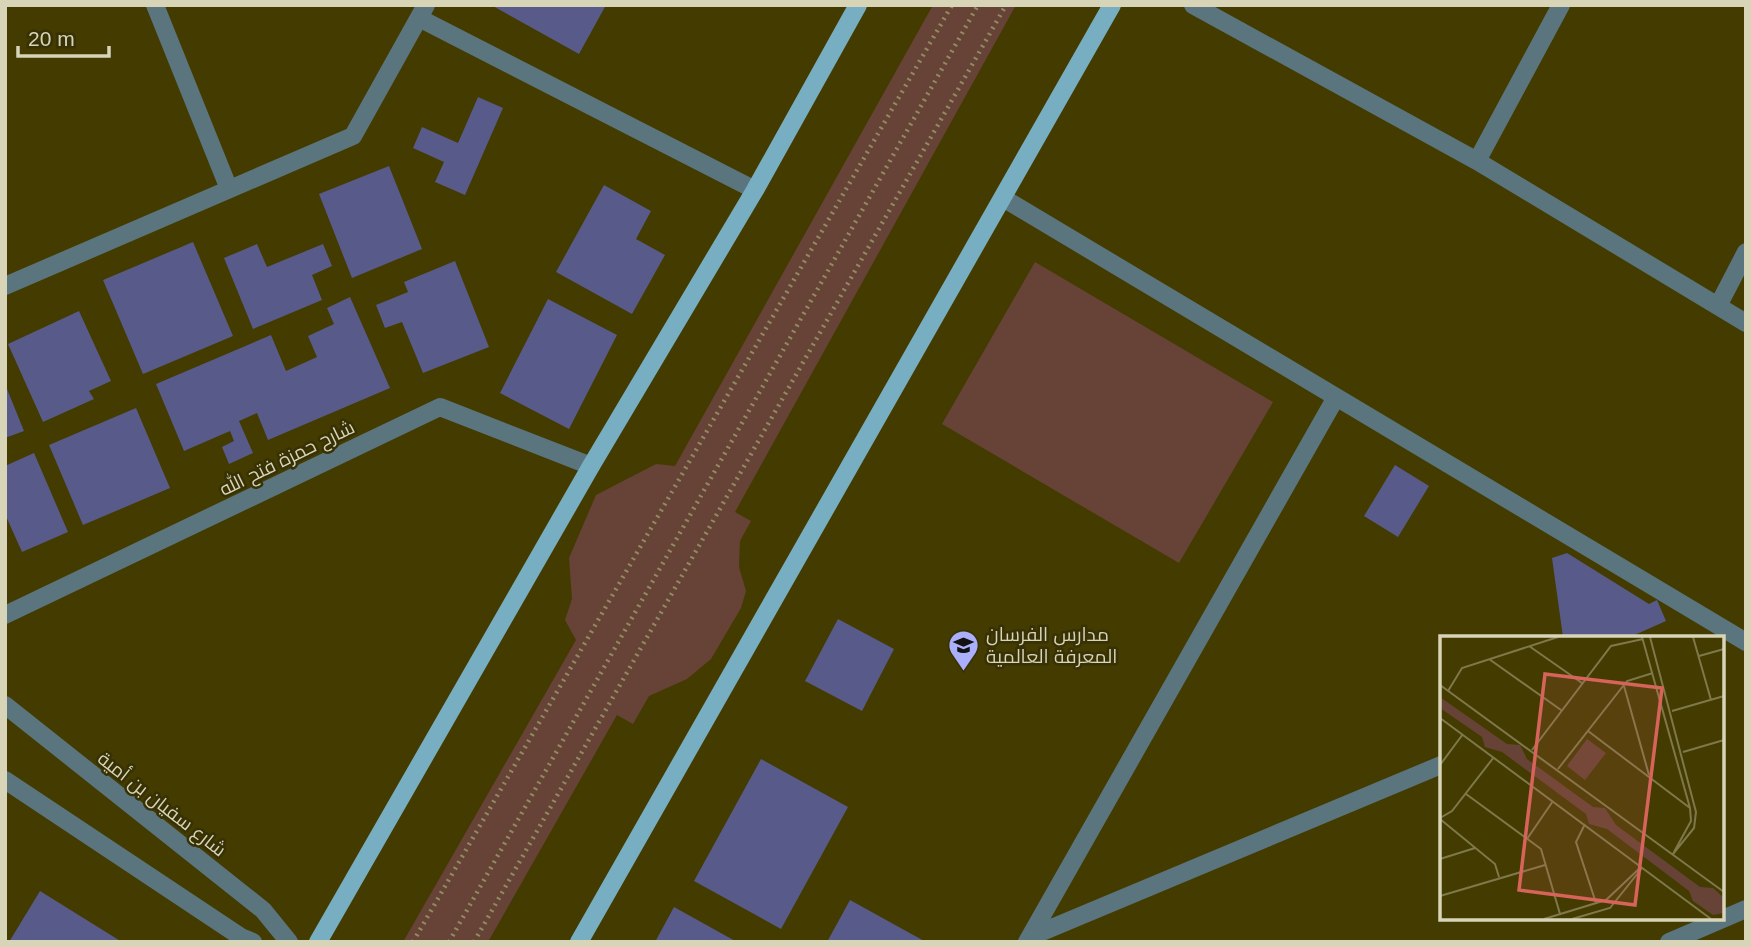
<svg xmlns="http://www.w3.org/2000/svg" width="1751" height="947" viewBox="0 0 1751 947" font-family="Helvetica,Cairo,sans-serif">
<rect width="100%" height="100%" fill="#433b00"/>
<path fill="#664336" d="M933 5H1016L735 512 751 521 740 541 739 567 746 591 741 608 711 659 687 679 649 696 633 724 617 715 488 942H403L576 640 565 620 572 599 569 558 596 495 656 464 675 466Z
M1035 262 1273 402 1179 563 942 424Z"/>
<path fill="#585a89" d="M491 5H606L579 54Z
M478 97 503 108 465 195 435 182 444 162 413 148 422 127 458 143Z
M389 166 422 249 352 278 319 194Z
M604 185 651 211 636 239 665 255 632 314 556 272Z
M193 242 233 336 143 374 103 280Z
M257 244 267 267 323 244 332 266 312 275 322 300 253 329 224 258Z
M455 261 489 347 423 373 402 322 385 328 376 305 408 292 404 282Z
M350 297 390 388 268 440 257 413 239 421 253 453 229 464 222 447 234 441 230 431 184 451 156 384 271 335 286 371 317 357 308 336 334 324 327 308Z
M548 299 617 335 569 429 500 393Z
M79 311 111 381 89 391 94 399 43 422 8 344Z
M5 384 24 431 5 438Z
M136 408 170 488 83 525 49 445Z
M34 453 68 532 22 552 5 514V466Z
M1395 465 1429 486 1398 537 1364 516Z
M1567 553 1649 604 1657 600 1666 621 1630 637H1563L1552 558Z
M838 619 894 649 862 711 805 681Z
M761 759 848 807 781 929 694 881Z
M40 891 122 942H9Z
M850 900 926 942H827Z
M674 907 737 942H655Z"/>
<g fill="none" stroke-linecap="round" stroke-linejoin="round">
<path stroke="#908b60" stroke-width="4.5" stroke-dasharray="2 5" stroke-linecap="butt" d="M413 942 952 5
M449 942 978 5
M474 942 1006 5"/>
<path stroke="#5b757e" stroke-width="18" d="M155 5 229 189
M1193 5 1477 161 1746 323
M419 18 755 190
M1477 161 1561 5
M1003 198 1746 642
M5 286 353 136 426 5
M1718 306 1746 252
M5 615 440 407 591 466
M5 705 263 910 289 942
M5 780 241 937 253 942
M1030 937 1441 765
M1027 942 1335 399
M1669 942 1746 909"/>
<path stroke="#77aec1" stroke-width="18" d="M318 942 591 466 755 190 858 5
M579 942 1112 5"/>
</g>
<defs>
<symbol id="school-pin" viewBox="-11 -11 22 30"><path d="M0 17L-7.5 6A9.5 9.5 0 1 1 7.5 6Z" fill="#abaffb" stroke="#373105"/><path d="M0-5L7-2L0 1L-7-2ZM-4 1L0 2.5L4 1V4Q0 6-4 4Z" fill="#111"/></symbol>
</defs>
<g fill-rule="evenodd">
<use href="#school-pin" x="946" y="628" width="35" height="47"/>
</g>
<g text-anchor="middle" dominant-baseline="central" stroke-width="5" stroke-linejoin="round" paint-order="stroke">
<g font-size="19" fill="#d7d4b8" stroke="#373105">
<text transform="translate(287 458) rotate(-26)">شارح حمزة فتح الله</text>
<text transform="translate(162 804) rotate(38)">شارع سفيان بن أمية</text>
</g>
<g font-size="19" fill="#d7d4b8" stroke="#373105" text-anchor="start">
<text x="986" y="634">مدارس الفرسان<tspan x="986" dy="22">المعرفة العالمية</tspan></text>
</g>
</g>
<g transform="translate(1440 636)">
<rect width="284" height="284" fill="#433b00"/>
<path d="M0 61 67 108 80 109 87 123 153 171 165 172 176 189 260 251 273 252 283 261V277L273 279 253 265 249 255 167 193 149 188 146 178 62 116 45 111 42 101 0 72ZM147 103 166 117 145 144 127 130Z" fill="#664336"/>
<path fill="none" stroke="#7e784a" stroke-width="2" d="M202 1 250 172 251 185 234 216M210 1 256 176 254 192 233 218M253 1 271 64M89 10 142 47M259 20 284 13M49 23 121 74M0 49 284 256M184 50 209 139M8 55 22 32 118 1M232 75 284 60M0 82 271 283M148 95 250 172M92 114 171 10 203 3M243 116 284 104M0 129 23 98M118 133 187 45 213 37M26 158 101 213 120 278M0 182 12 175 54 121M0 183 55 228 59 241M145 188 136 206 156 267M87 203 113 165M0 223 35 212M0 260 105 229M104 283 166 264 201 231M132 283 170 272 202 232"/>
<path fill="#d6645a" fill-opacity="0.15" stroke="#d6645a" stroke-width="3.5" d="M105 38 222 52 195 269 79 254Z"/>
<rect width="284" height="284" fill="none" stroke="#d7d4b8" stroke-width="3.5"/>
</g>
<rect width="1751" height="947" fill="none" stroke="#d7d4b8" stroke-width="14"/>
<path d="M18 46v10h91v-10" fill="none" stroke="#d7d4b8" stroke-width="3.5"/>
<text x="28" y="46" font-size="21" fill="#d7d4b8" stroke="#373105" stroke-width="5" paint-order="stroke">20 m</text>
</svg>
